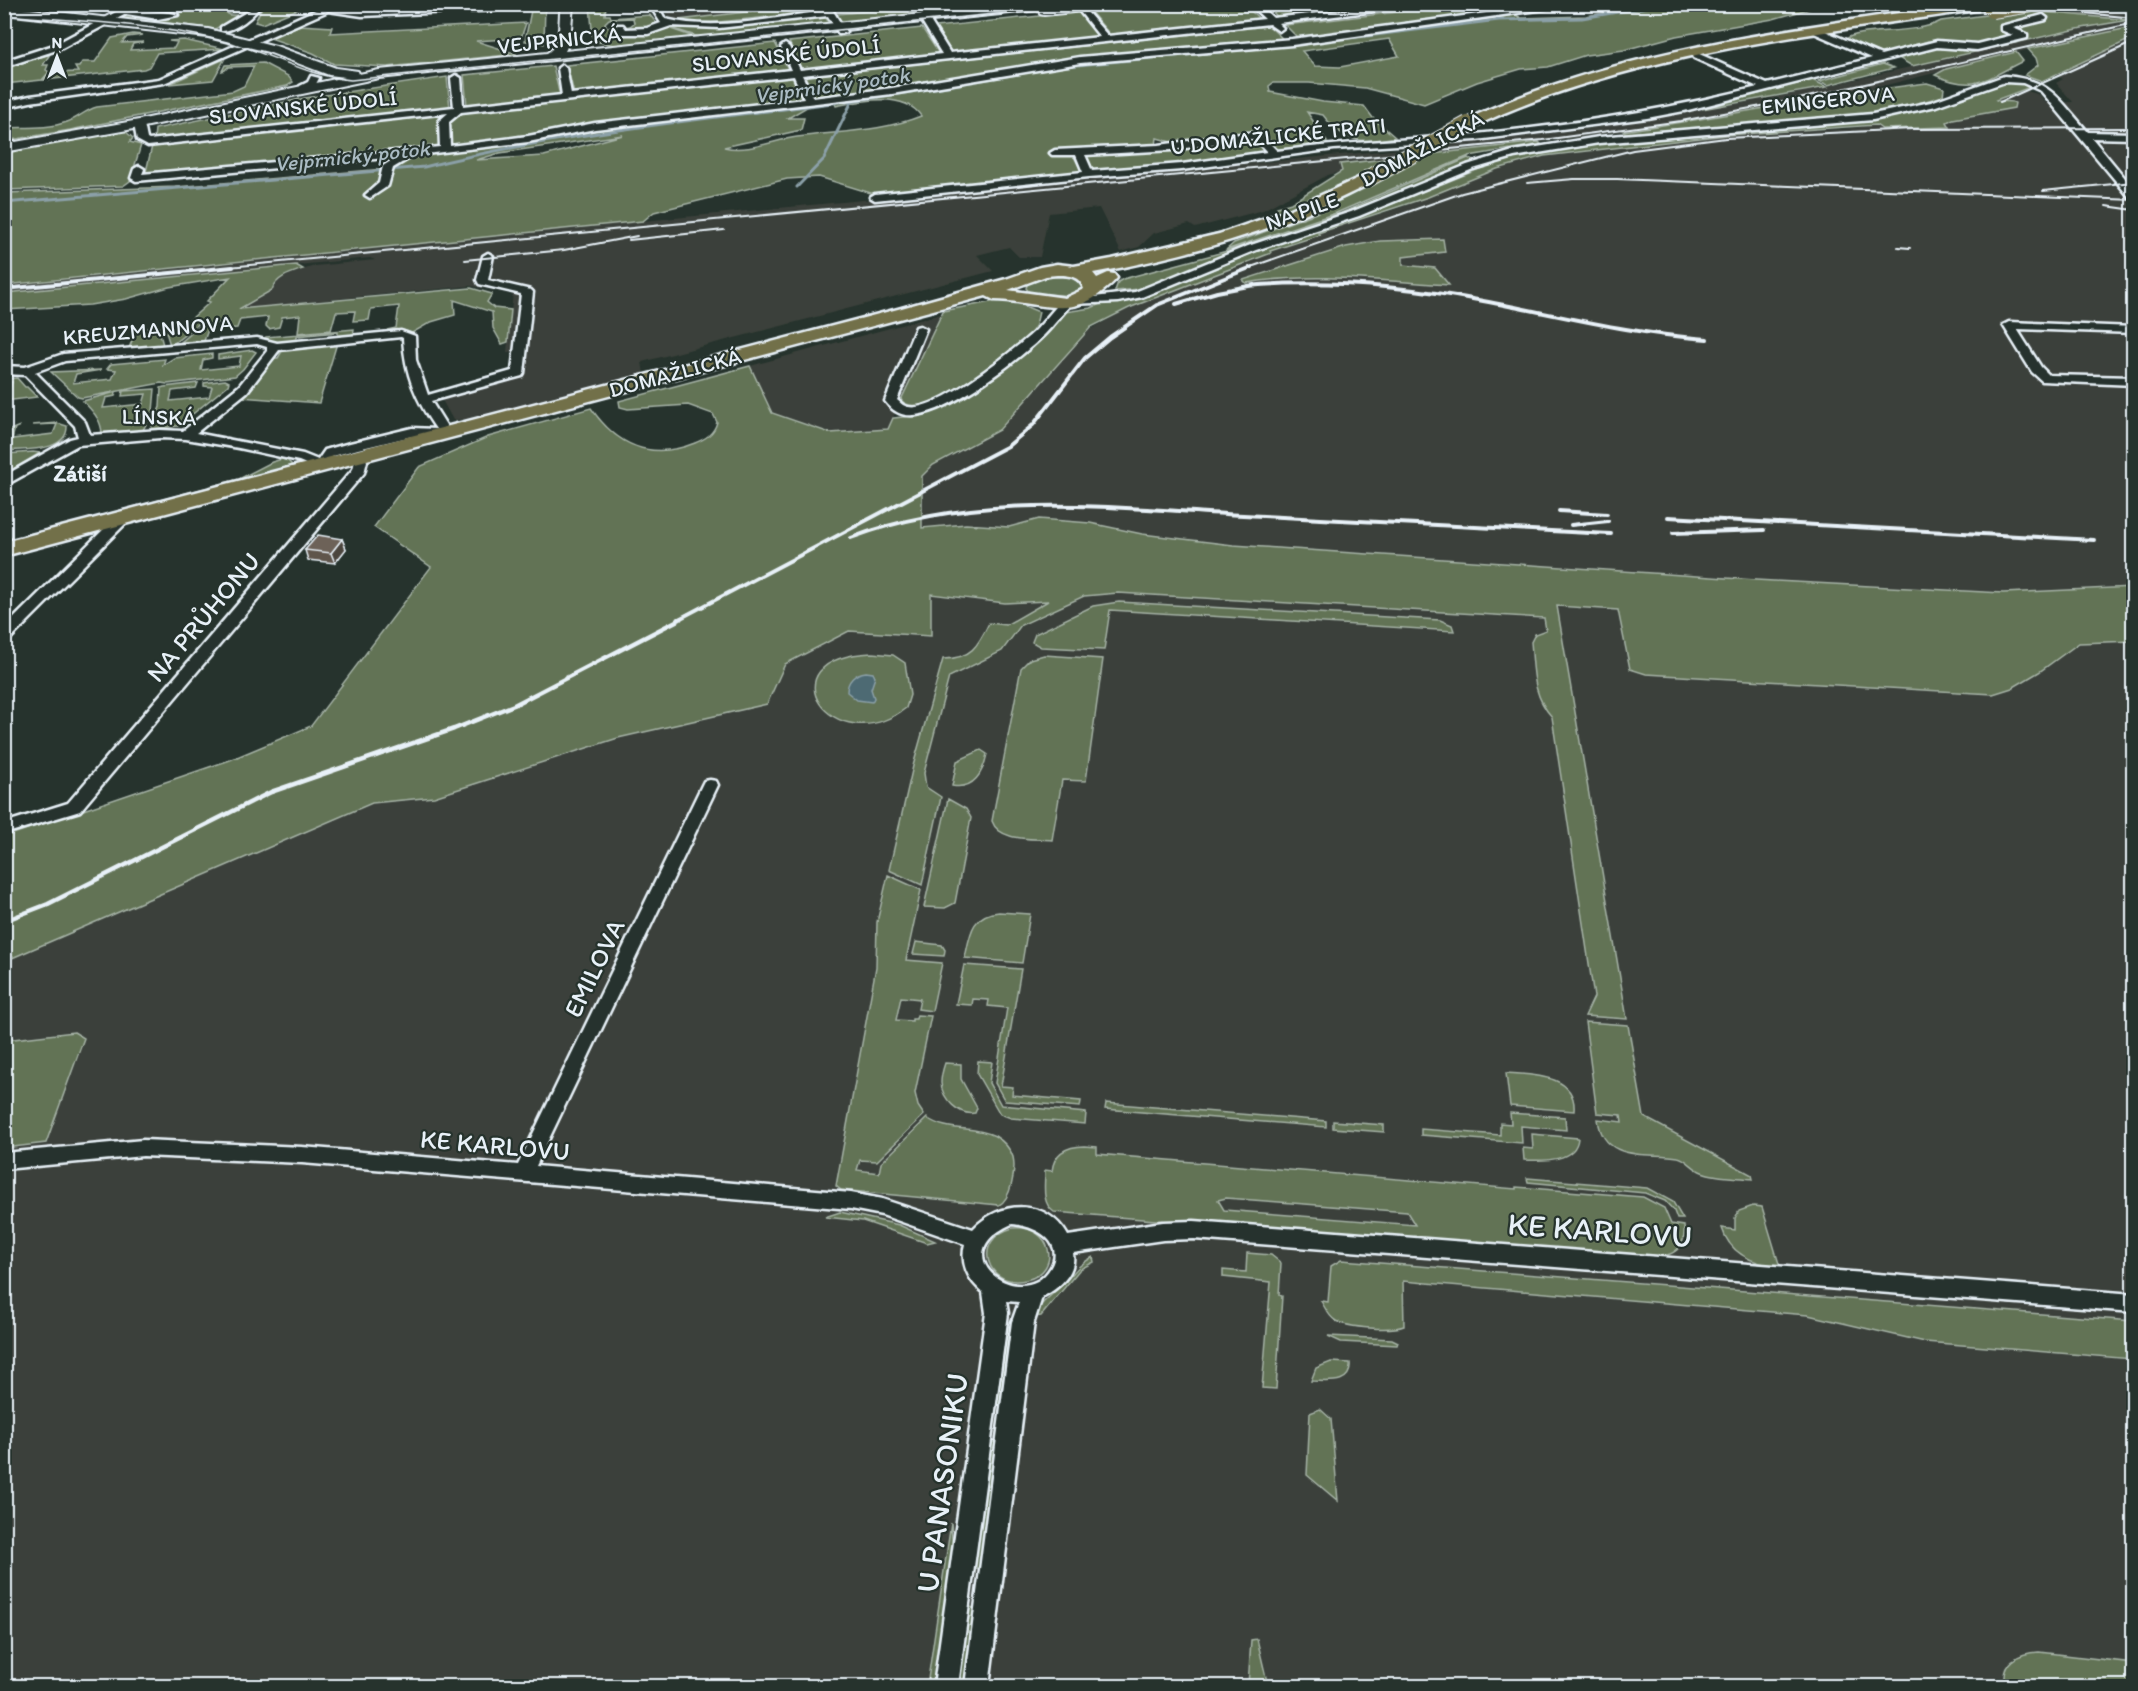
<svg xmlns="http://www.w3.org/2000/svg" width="2138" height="1691" viewBox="0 0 2138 1691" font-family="Itim,sans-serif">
<rect width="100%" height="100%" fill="#26332d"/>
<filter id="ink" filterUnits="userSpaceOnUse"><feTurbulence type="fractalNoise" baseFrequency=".0167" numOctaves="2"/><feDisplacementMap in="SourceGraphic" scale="12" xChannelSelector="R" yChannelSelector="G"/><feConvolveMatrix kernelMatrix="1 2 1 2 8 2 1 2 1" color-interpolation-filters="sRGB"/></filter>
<g filter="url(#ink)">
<path fill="#3b413a" d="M884 4 886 8 839 12 833 8 680 22 667 15 663 5Z
M2030 4 2133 14V27L2059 42 1862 91 1686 123 1497 148 1341 165 1343 171 1328 175 1263 210 1195 228 1189 224 1154 233 1139 247 1121 252 1099 208 1049 213 1040 257H1019L1009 247 977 255 993 271 642 362 644 374 478 419 453 420 442 400 524 377 529 350 507 352 513 292 470 286 238 309 272 290 279 279 292 273 315 266 375 260 370 258 5 293V285L643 221 1486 141 1593 128 1787 95 2082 28 2126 20 1977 5Z
M2133 38V1686H5L4 1148 46 1143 84 1038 74 1032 5 1040V961L372 803 434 797 497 777 888 429 830 433 772 413 750 366 941 314 891 422 938 414 1129 308 1317 233 1399 208 1497 169 1544 156 1688 139 1769 131 1845 129 1909 121 1992 102 2024 90 2040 95 2046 103 2073 102 2056 83 2063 79 2053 75Z"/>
<path fill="#627355" stroke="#a5b2a6" stroke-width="1.5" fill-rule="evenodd" d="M944 4 1016 5 932 13 927 6Z
M1149 4 1244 5 1261 20 1112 37 1090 11Z
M1652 4 1823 5 1773 19 1676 36 1624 50 1586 55 1548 67 1521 69 1477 82 1424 104 1365 88 1309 83H1273L1269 86 1270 92 1323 102 1364 106 1373 118 1395 137C1363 144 1344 143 1323 115L1307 112 1327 142 1274 150 1260 133 1220 137 1178 144 1157 138 1156 145 1053 151 1054 155H1073L1082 172 874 194 819 177 787 179 654 212 643 221 5 285V193L175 187 372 170 393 168 409 158 430 153 805 102 807 107 788 118H804L801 130 724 147C748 153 774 140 797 137 839 131 881 132 921 116 904 91 860 101 836 106L834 101 1079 62 1303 42 1516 15 1521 18 1586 16ZM1389 39 1399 56 1340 67 1315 66 1302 51ZM623 135 544 156 476 160 500 153Z
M192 5H253L246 11 227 13 229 15H241L215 29 124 17 129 14 176 16 178 13 190 9Z
M263 5V4L308 5 262 24 255 22Z
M532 5H545L544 44 525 41Z
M590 5H606L605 15H610L611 18 650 15 658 25 652 28 626 30 624 27 630 26 634 23 633 18 609 19 605 23 607 27 616 28 621 33 668 28 694 37 616 45 597 42 614 35 593 42Z
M804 5H823L826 11 699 24 670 21Z
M1265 5H1408L1279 18Z
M1458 5H1568L1405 24 1300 40 1285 25Z
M915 7 921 14 842 23 836 14Z
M2023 10 2129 20 2082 28 1912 66 1897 57 1941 45 1928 41 1882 54 1846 39C1858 28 1916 35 1941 21Z
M1078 12 1100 38 953 54 935 27Z
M825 16 829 24 699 37 671 28H716Z
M526 23 521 38 476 41 517 54 387 67 334 64 313 53 270 38 300 25 332 27 330 33Z
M1267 26 1270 27 1285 41 1066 59 923 85 816 98 805 76Z
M2133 27V38L2042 81 2025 75 2038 65 2036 58 2028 49Z
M922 28 940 55 802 70 789 42Z
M133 34 143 35 127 37 122 43 144 42 133 44 130 50 174 48 177 42 169 41 184 40 224 49 157 53 149 67 144 69 44 80 50 73 78 72 75 67H79L82 62H95L112 38Z
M775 43 789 71 574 94 567 65Z
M2016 52 2023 61C1986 79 1975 93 1935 75L1946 69Z
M50 54 43 65H48L46 70 49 72 42 80 5 84V67Z
M222 60H224L213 80 169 84Z
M263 63 288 76 293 82 287 86 70 130 5 141V128C25 127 48 129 67 122 79 118 85 110 97 107L233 91 244 86 254 66 228 67 225 70 222 71 225 65Z
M1883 64 1894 68 1828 85 1819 81Z
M553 66 560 96 467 106 464 75Z
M447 77 450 108 154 139 155 129 305 98Z
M792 77 802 100 515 136 514 139 448 147 446 123 463 113Z
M1812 80 1827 87 1702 109Z
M2007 81 2033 86 1996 100C2002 104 2009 99 2015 103L2014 108 1953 119 1947 122 1950 127 1882 129 1876 125 1727 135 1544 156 1497 169 1428 197 1318 233 1320 235 1270 251 1271 253 1129 308 1091 327 999 430 933 465 922 476V528L966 524 1009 527 1039 519 1090 523 1142 534 1233 545 1756 580 2003 593 2133 587V641L2079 643 2039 672 2012 688 1993 694 1646 674 1630 669 1618 610 1557 606 1627 1019 1585 1016 1594 997 1552 717C1532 695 1534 671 1531 642L1535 634 1546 630 1544 618 1118 593 1084 596 1021 625 1002 651 949 677 924 773 926 787 941 797 922 885 889 870 913 766 943 659C971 659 978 646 989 623L1006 625 1048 601 1005 603 931 594V636L849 631 785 664 767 704 618 738 434 797 372 803 5 961 4 837 230 760 311 726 431 567 374 527 419 467 488 437 591 408C617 446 650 461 695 443 705 439 714 434 717 422L713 414 688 405 628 409 620 407 619 401 750 366 772 413 830 433 888 429 893 418C911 416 930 414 947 406 979 391 1045 341 1065 312L1091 308 1105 302 1140 299 1253 253 1392 204 1494 163 1556 148 1595 143 1869 120 1929 109Z
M1927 83 1944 88 1943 96 1908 106 1856 115 1626 133 1623 131C1725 117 1825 95 1927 83Z
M439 115 442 147 145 176 152 146Z
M125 131 133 138 130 142 141 145 130 181 123 186 5 190 4 152Z
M1256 138 1266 151 1264 153 1182 165 1095 171 1091 170 1085 154Z
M1539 142 1541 144 1469 156 1336 213 1226 250 1234 243 1316 213 1375 182 1359 177C1306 206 1260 222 1202 239L1197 238 1243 226 1276 213 1277 207 1291 203 1342 171 1340 164Z
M1468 158 1476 162 1347 213 1266 240 1141 289 1115 291 1118 282 1123 279 1227 251 1341 213Z
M1443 239 1445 252 1403 257V265L1435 268 1449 285C1382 281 1312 272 1246 283L1243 280 1346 247 1380 241Z
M296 265 303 269C291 273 276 277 272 290L239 309 471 288 492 294 487 302 494 308 511 310 508 342 502 344 493 328 492 312 454 300 455 315 431 322 412 333 403 330H387L396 328 399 306 371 309 369 320 353 321 355 311 336 312 331 330 298 333 300 315 282 317 279 327 269 329 266 326 268 317 240 320 237 328 227 329 229 322 210 324 204 341 181 342 206 321 205 319 174 343 170 345 165 329 159 330 163 345 129 348 137 329 183 326 210 302 207 301 230 277 169 287 126 299 90 305 5 310V293Z
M1069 274 1075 276 1085 288 1077 296 1030 293 1026 288 1028 282Z
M1007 299 1039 312 1036 325 1030 335C1011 352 923 426 901 400L943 311Z
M354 329 353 337 338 336V332L297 336 296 340 277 343 263 339 266 337Z
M337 343 319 403 239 397 254 384 274 358H278L281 353H278L279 350Z
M252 350 256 352 243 369 235 376 167 384 161 383 82 398 78 397 51 372 101 370 76 374 73 383 112 379 116 370 107 369 111 364 165 359 163 365 174 358 212 354V358L203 360 201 370 239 366 241 356 218 359V355Z
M17 378 25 387H27L37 397 5 401V392L9 391 12 382H5V379Z
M225 380 229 382 228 385 178 426 151 429 160 407 161 388 164 387 198 383 196 388 172 391 170 401 209 397 212 387 204 386V383Z
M155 389 153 411 143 430 102 433C101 419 93 412 83 401L116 392 115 396 106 398 103 408 143 404 146 394 122 396 123 391Z
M57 423 67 426C68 453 22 449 5 451V432L20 426 15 428 12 439 53 434 57 424 32 425Z
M33 452 40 453 5 474V464L8 456 5 454Z
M282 459 288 461 294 467 5 545V541L239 479 272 462Z
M1119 602 1440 620 1452 625 1454 631 1110 610 1104 650 1041 647 1032 642 1035 634 1093 606Z
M872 653 893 655 905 663 910 695 906 708C833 764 760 658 872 653Z
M1044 655 1103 659 1086 781 1062 780 1052 840C1034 838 999 842 992 821L1021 668 1030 659Z
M981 750 987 754C983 773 974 790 952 786L957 761Z
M948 799 966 809 971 818 955 903 945 908 924 907Z
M888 875 921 890 906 960 942 963 932 1011 918 1009 920 999 901 997 896 1020 912 1021V1019H916L917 1015 931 1016 915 1093 918 1106 924 1115 877 1161 860 1160 857 1170 879 1173 881 1163 927 1118C948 1133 973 1125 995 1136 1003 1141 1010 1148 1013 1157 1016 1170 1011 1199 999 1205L841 1190 836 1186 876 967 877 922Z
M999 912 1030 914 1022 963 965 958C970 935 971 914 999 912Z
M916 942 942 945 945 950 944 956 913 954Z
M964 965 1021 969 1001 1086 1013 1087 1012 1095 1081 1101 1080 1107 1005 1101 995 1083 1007 1008 988 1006 989 1000 973 999 972 1005 956 1004Z
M1585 1022 1628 1025 1644 1117 1752 1175 1753 1179C1737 1177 1717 1178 1702 1172 1693 1169 1686 1158 1678 1157 1647 1152 1603 1163 1598 1119L1622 1122 1621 1115 1597 1113Z
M74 1032 84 1038 46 1143 5 1148V1040Z
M978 1061 992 1062 989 1083 1001 1105 1086 1113 1085 1124 1011 1118 1000 1114 977 1074Z
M945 1063 961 1064V1079L977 1108 975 1113C959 1116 942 1099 941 1083 941 1076 943 1069 945 1063Z
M1506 1073C1532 1075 1577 1074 1574 1111L1510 1106Z
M1106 1103 1326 1121V1127L1105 1109Z
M1510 1113 1565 1117 1566 1130 1521 1126 1522 1143 1421 1135V1129L1500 1135V1123L1511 1124Z
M1333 1121 1384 1125V1132L1333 1128Z
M1532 1134 1578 1138C1576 1162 1543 1161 1524 1160L1523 1148 1533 1149Z
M1085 1146 1097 1147V1154L1516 1189V1187L1643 1197 1664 1208 1671 1224 1684 1226C1687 1257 1663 1257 1640 1258L1054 1212C1041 1203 1045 1185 1045 1170L1052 1171C1054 1152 1068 1146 1085 1146ZM1226 1198 1407 1212 1415 1225 1224 1210 1218 1200Z
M1527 1178 1647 1188 1673 1202 1683 1219H1677L1674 1211 1665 1201 1645 1193 1528 1182Z
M1753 1206 1762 1207 1780 1267C1754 1264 1730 1255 1722 1228L1735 1230V1218L1739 1211Z
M840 1212 899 1225 935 1241 927 1243 863 1221 825 1217Z
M1013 1228C1051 1224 1064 1271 1026 1280 987 1289 970 1239 1013 1228Z
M1247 1253 1271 1255 1281 1263 1279 1295 1282 1296 1276 1389 1262 1388 1271 1282 1223 1277V1270L1246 1272Z
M1093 1257 1094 1262 1080 1269 1041 1316 1033 1317C1040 1304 1047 1299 1058 1289 1072 1277 1075 1266 1093 1257Z
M1341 1260 2133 1321V1359L1925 1342 1808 1315 1403 1281 1404 1326C1390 1331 1349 1328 1336 1321 1329 1317 1325 1308 1321 1301L1328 1302 1331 1266Z
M1003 1326 1015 1327 1003 1404 997 1406 994 1403Z
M1328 1336 1392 1339 1398 1342 1397 1345 1341 1342Z
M1331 1362 1350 1363C1352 1386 1327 1381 1311 1381L1316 1368Z
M1320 1409 1331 1419 1338 1501 1307 1475 1310 1413Z
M988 1442H997L983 1567 973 1569Z
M951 1523 954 1568 935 1686H927Z
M970 1607 974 1608 976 1615 967 1686H958L965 1611Z
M1257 1639 1268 1686H1248L1251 1640Z
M2039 1652 2133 1663V1686H2005C1999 1662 2019 1653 2039 1652Z"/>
<path fill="#4d6a73" stroke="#8ba0a8" stroke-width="1.5" d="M866 672 873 673 875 677 871 689 874 698 872 702 857 700 847 692C847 681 855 673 866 672Z"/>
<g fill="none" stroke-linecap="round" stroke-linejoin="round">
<path stroke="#8ba0a8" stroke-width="3" d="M1291 45 1499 20 1582 18 1665 4
M1055 67 1261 48
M797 187 824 159 852 101
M4 203 424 167C564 132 706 119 849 101 915 93 981 80 1046 69"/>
<defs>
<path id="street" d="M131 4H142L133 10C143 11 173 12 178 15L158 19 126 14 60 49 4 67V61L54 45Z
M253 4H261C255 16 234 32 221 31V27L250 10Z
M329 4H341L336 7 362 10 492 4H500V7L496 10 362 16 328 11 164 83 30 102 4 108V102L30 96 159 79Z
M649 4H657L665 19C718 32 777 17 830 10L833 11 846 32 839 34 828 16 719 28 671 26 648 34H621L616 27 617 25H623L626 29 647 28 661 23Z
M1249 4H1258L1273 18 1400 4H1432L1278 23 1283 28 1279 31 1269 24 802 75 813 98 892 88 1080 57 1292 39 1554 4H1580L1292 45 1080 63 892 94 595 129 528 142 409 156 408 159 393 168 388 186 370 198 365 195 379 183 383 166 397 157 136 181 131 178 134 169 139 166 144 169 142 174 440 147 439 121 448 113 148 146 137 140 134 124 139 121 144 124 147 139 149 140 454 107 451 78 456 75 461 78 463 106 562 95 558 68 562 65 566 68 571 94 791 70 781 47 785 44 789 47 800 70 942 54 920 18 924 15 927 16 950 53 1100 37 1077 8 1081 5 1108 36 1265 19ZM794 76 804 99 595 123 528 136 450 146 449 122 461 112Z
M2043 15 2047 18 2046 20 2013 28 2027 34V38L1977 50 1937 47 1684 111 1647 118 1476 140 1334 149 1182 170 1089 177 875 200 870 197 875 194 1083 172 1076 155H1052L1050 153 1055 150 1159 145 1248 133 1261 134 1277 151C1343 142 1409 140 1476 134 1571 125 1665 110 1758 87L1694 58 1693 56 1697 53 1767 84 1872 58 1814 33V29H1820L1881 55 1937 41 1977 44 2013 35 2001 30V26ZM1248 139H1255L1267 152 1182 164 1092 171 1085 155 1172 150Z
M311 76 319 78 315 86 300 90V86L308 82Z
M2004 76C2051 79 2059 100 2088 132L2134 133V139L2092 138 2134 189V199L2130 198 2041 91 2023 83 2005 82 1936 106 1873 120 1599 143 1514 157 1473 169 1359 216 1256 250 1142 297 1118 302 1071 304C1062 314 1054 325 1044 335 1021 358 933 429 899 413 894 411 888 405 885 401L916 327 920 326 926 329 897 400C900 402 902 405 905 406 931 418 1014 350 1034 332 1044 322 1052 310 1062 301L1135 292 1248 246 1351 212 1467 165 1513 151 1599 137 1873 114 1931 102Z
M488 253 493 256 488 280 531 290 533 292 524 373 522 376 431 401 451 433 449 436H412L358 449 333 456 325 469 320 470 299 461 239 448 186 439 160 438 78 445 4 486V476L70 439 78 437 75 426 25 375 4 374V366L25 367 63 354 257 338 277 343 401 331 415 336 416 360 428 395 512 371 521 294 479 284 477 280 483 256ZM401 337 403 338C405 374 416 400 436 429L412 428 350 443 325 450 318 460 303 454 196 433 247 392 279 350ZM257 344 267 347V351L239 386 183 431 160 430 90 435 85 422 35 372 65 361Z
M2009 322 2134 327V333L2017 329 2041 367 2049 375 2134 377V385L2042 381 2032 372 2003 325Z
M358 452 362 453 367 461 364 473 80 811 4 834V823L68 803 353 469 355 461 352 456Z
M123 514 128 515 130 518 128 521 9 640 4 641V628L118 515Z
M710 780 716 781 718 785 536 1166 851 1193 882 1199 973 1229C1000 1200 1047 1198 1068 1236L1163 1222 1194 1221 2134 1294V1312L1194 1239 1163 1240 1073 1253C1076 1274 1059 1288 1042 1297L1034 1322 989 1686H965L1012 1322 1019 1302 1006 1301 1008 1313 958 1686H934L986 1313 983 1292C968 1281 960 1262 965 1244L882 1215 851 1209 302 1163 143 1156 4 1169V1153L143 1140 302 1147 518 1165 702 785 704 781ZM1012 1224C1032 1225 1066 1240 1051 1267 1024 1315 939 1256 1012 1224Z"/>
<path id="secondary" d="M561 4H573L570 41 565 51 1020 4H1119L1113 8 1044 15 1040 14 1039 10 379 78 139 128 4 152V144L139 120 345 77 329 75 268 52 208 37 4 14V6L208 29 276 46 336 68 358 71 359 74 379 70 547 53C563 44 558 20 561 4Z"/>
<path id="primary" d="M1959 4H1996L1990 8C1817 34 1633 51 1473 127L1468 129 1460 124 1463 121C1618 48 1791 30 1959 4Z
M1367 174 1373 176 1375 179 1373 182C1284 229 1191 255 1093 273L1097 278 1108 273 1114 274 1117 278C1113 283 1108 287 1103 291 1070 321 1033 300 994 300L986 296 4 556V542L898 309 1006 279 1040 267 1057 264 1074 266 1112 259 1219 234 1291 209ZM1057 275C1069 275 1080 276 1084 289L1065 298 1008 290 1046 276Z"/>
</defs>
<use href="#street" stroke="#e8f1f8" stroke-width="5"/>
<use href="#secondary" stroke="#e8f1f8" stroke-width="4"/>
<use href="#primary" stroke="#e8f1f8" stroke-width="5"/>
<use href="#street" fill="#26332d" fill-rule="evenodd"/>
<use href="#secondary" fill="#26332d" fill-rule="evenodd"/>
<use href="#primary" fill="#726f4a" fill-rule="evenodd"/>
<path stroke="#e8f1f8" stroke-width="1.5" d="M4 15C76 21 149 23 219 40 265 50 304 76 351 80L1092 4"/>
<path stroke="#e8f1f8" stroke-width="2" d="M1994 4 2134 18
M2000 102 2134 42
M1527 183 1574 179H1617L2134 200
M2043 191 2134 182
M2106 206 2134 210
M629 240 724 230
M1898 247 1910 248
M465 260 564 250 637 236
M218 268 1543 140 1681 121 1799 99 2134 23
M1248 268 1462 193 1633 150 1726 138 1913 129 2134 128"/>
<path stroke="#e8f1f8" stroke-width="4" d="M1247 286C1325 279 1402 286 1478 300 1555 314 1629 334 1707 339
M4 289 233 267
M1176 304 1217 292 1254 285
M1559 511 1607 514
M1668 517 2094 540
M1571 525 1608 521
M1673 533 1764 530
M851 538C978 490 1110 508 1243 515 1365 521 1488 528 1611 534
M677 620 1008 446 1033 425 1085 358 1110 337 1157 305 1252 267"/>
<path stroke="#e8f1f8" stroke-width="4.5" d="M4 921 48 904 271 792 454 729 514 705 680 619"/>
<defs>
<path id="primary-bridge" d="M1992 10 2031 4
M1367 179 1468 124"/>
</defs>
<use href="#primary-bridge" stroke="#e8f1f8" stroke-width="18" stroke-linecap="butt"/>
<use href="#primary-bridge" stroke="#726f4a" stroke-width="16"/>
</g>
<path fill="#5e544c" stroke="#e8f1f8" stroke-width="1.5" d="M848 4H886V8H850Z
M342 539 346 549 335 563 308 560 305 550Z"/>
<path fill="#4c453e" stroke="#e8f1f8" stroke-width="1.5" d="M342 539 346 549 335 563 331 553Z"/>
<path fill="#6d6258" stroke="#e8f1f8" stroke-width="1.5" d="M318 535 342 539 331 553 305 550Z"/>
</g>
<g text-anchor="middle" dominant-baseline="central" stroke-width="4.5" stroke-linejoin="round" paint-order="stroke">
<g font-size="22" fill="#e8f1f8" stroke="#26332d">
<text transform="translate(559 40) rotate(-6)">VEJPRNICKÁ</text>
<text transform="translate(786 55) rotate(-6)">SLOVANSKÉ ÚDOLÍ</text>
<text transform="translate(1828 100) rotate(-6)">EMINGEROVA</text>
<text transform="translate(303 107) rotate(-6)">SLOVANSKÉ ÚDOLÍ</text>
<text transform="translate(1278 136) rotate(-6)">U DOMAŽLICKÉ TRATI</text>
<text transform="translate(1422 149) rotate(-28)">DOMAŽLICKÁ</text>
<text transform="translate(1302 211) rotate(-19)">NA PILE</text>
<text transform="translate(148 330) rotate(-5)">KREUZMANNOVA</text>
<text transform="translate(675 373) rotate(-15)">DOMAŽLICKÁ</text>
<text transform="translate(159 417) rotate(1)">LÍNSKÁ</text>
</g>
<g font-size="22" font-style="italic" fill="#aabbc3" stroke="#26332d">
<text transform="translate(832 85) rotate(-8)">Vejprnický potok</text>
<text transform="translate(352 156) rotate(-6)">Vejprnický potok</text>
</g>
<g font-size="22" font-weight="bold" fill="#e8f1f8" stroke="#26332d">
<text x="80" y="473">Zátiší</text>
</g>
<g font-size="26" fill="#e8f1f8" stroke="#26332d">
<text transform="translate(203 617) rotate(-50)">NA PRŮHONU</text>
<text transform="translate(594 968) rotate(-64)">EMILOVA</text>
<text transform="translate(495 1145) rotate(5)">KE KARLOVU</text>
</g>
<g font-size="32" fill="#e8f1f8" stroke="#26332d">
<text transform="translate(1600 1230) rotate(4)">KE KARLOVU</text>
<text transform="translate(942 1483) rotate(-82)">U PANASONIKU</text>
</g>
</g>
<rect width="2138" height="1691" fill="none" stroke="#26332d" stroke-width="24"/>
<rect x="12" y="12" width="2114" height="1667" fill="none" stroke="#e8f1f8" stroke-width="2" filter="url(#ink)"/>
<g transform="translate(57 57)" stroke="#26332d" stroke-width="4.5" paint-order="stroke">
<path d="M0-4.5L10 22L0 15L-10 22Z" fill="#e8f1f8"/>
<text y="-9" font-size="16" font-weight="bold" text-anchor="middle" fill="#e8f1f8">N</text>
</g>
</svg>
